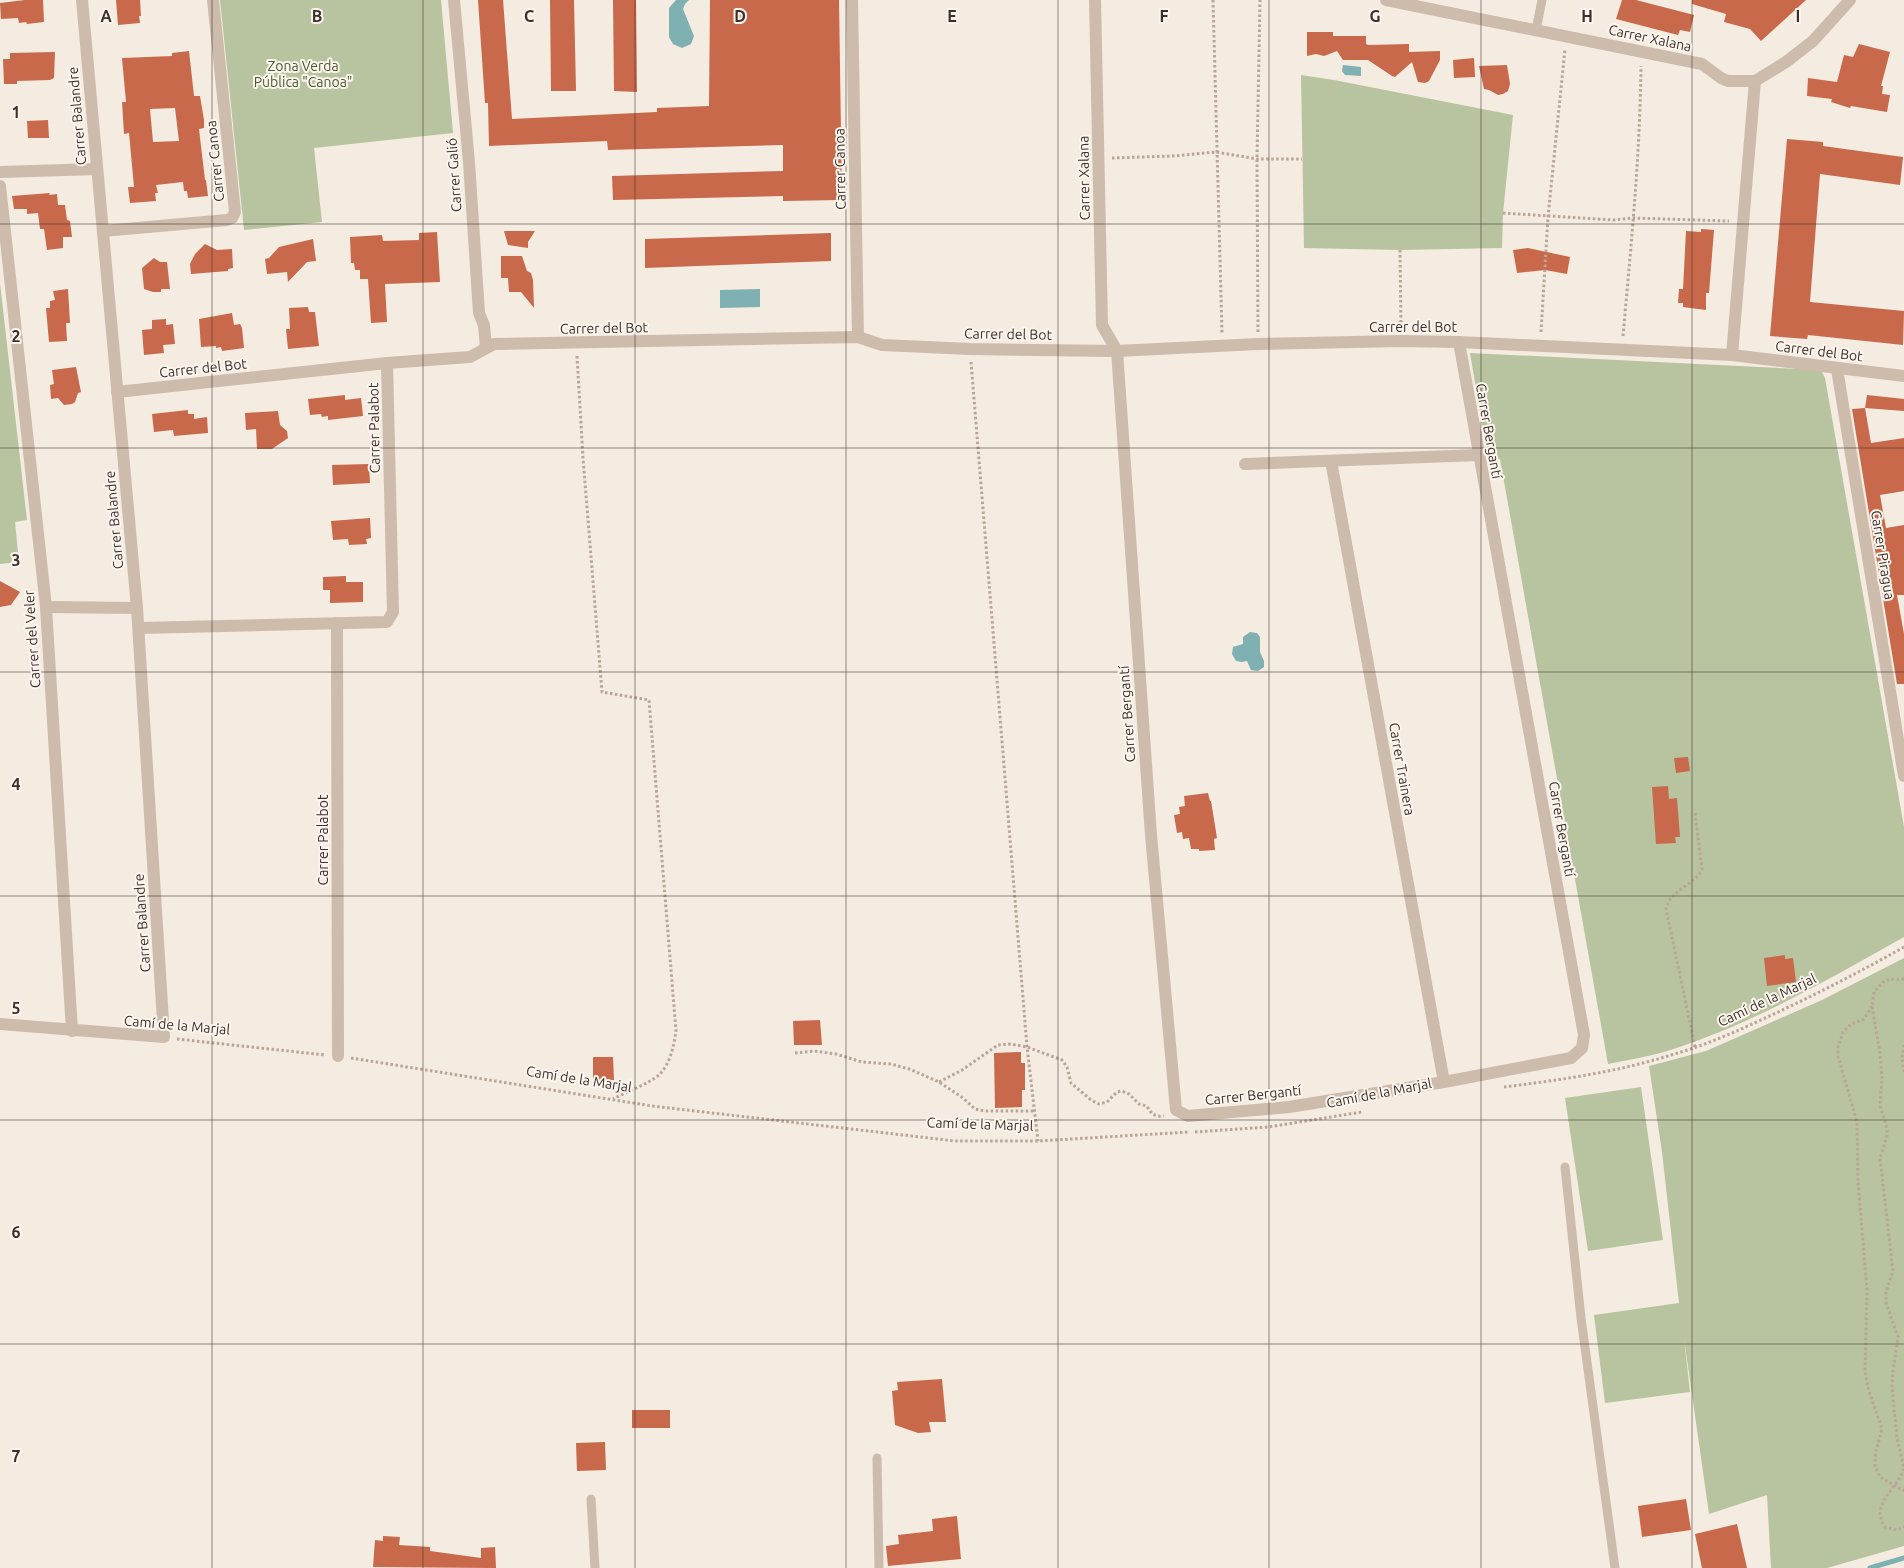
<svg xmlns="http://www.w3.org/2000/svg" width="1904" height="1568" font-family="Ubuntu,sans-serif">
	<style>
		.green { fill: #b8c4a0 }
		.water { fill: #7fb0b2 }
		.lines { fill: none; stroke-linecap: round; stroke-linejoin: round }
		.stream { stroke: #7fb0b2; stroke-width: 5 }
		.building { fill: #c8694b; fill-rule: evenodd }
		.path { stroke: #b9a596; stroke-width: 3; stroke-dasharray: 2.5 2.5; stroke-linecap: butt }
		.lane { stroke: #cdbbac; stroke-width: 9 }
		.street { stroke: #cdbbac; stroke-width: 12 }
		.grid { fill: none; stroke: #3b302b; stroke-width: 1; stroke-opacity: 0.55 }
		.labels { text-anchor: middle; stroke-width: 4; stroke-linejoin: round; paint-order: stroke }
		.street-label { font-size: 14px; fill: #3b302b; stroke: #fbf5ee }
		.park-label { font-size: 14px; fill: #4a5a2e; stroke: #fbf5ee }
		.grid-label { font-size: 16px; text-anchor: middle; font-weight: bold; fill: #3b302b; stroke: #fbf5ee; stroke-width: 4; stroke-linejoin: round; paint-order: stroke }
	</style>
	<rect width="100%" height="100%" fill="#f4ebe1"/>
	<g class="green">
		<path d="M 220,0 L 441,0 L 453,133 L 314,148 L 322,222 L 244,230 Z"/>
		<path d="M 1301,75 L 1334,80 L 1513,115 L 1503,213 L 1502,248 L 1400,250 L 1304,248 Z"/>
		<path d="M 0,283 L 27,520 L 15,522 L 19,562 L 0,564 Z"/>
		<path d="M 1470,353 L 1821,370 L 1825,378 L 1904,827 L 1904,937 C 1827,980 1749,1026 1664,1052 C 1646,1057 1626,1060 1608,1064 L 1500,459 L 1488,459 Z"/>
		<path d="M 1904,958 L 1904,1546 L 1827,1568 L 1771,1568 L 1767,1495 L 1709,1514 L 1684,1338 L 1690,1392 L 1605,1403 L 1594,1315 L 1679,1303 L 1662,1152 L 1649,1066 L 1706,1051 L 1822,1000 Z"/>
		<path d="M 1641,1087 L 1663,1240 L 1588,1251 L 1565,1098 Z"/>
	</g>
	<g class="water">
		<path d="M 676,0 L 689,0 L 685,4 L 683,9 L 694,36 L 691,44 L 682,48 L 673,44 L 669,37 L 669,8 Z"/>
		<path d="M 1343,65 L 1361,67 L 1361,76 L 1345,75 L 1342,71 Z"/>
		<path d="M 760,289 L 760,307 L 720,308 L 720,290 Z"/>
		<path d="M 1250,632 L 1257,633 L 1260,637 L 1260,652 L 1264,661 L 1264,667 L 1258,671 L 1251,670 L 1247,661 L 1242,662 L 1236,661 L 1232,654 L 1233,647 L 1243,644 L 1243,637 Z"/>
	</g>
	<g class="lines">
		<path class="stream" d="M 1870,1568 L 1904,1558"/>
	</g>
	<g class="building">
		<path d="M 25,0 L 43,0 L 44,22 L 27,24 L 26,22 L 19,23 L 18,18 L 1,19 L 0,3 Z"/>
		<path d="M 116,0 L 140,0 L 141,16 L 139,16 L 140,23 L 118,25 Z"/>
		<path d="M 478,0 L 503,0 L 512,119 L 657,112 L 657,108 L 709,106 L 710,0 L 839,0 L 842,200 L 783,201 L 783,196 L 613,200 L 612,176 L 783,171 L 783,145 L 608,150 L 607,141 L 489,146 L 488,103 L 485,103 Z"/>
		<path d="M 550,0 L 574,0 L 576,91 L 551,91 Z"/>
		<path d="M 613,0 L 636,0 L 637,92 L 614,91 Z"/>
		<path d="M 1622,0 L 1636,0 L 1694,15 L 1690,32 L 1680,30 L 1678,35 L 1616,19 Z"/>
		<path d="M 1692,0 L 1806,0 L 1761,41 L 1750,29 L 1724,22 L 1726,14 L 1692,4 Z"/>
		<path d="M 1307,32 L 1333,32 L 1333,36 L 1366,36 L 1366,44 L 1368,45 L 1409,44 L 1409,52 L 1440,51 L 1440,60 L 1429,81 L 1425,83 L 1418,82 L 1412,62 L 1395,77 L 1392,76 L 1368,60 L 1343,60 L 1337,51 L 1324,56 L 1316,54 L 1307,56 Z"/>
		<path d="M 1859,44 L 1890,52 L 1881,86 L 1883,86 L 1882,94 L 1890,95 L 1887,112 L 1851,106 L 1850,108 L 1831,102 L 1832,99 L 1807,96 L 1808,78 L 1837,82 L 1844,55 L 1853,57 Z"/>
		<path d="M 189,51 L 194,96 L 200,96 L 204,120 L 204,128 L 199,129 L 205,180 L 206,180 L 208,196 L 188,198 L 187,191 L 184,191 L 183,182 L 156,185 L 158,193 L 155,193 L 156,201 L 130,203 L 128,187 L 134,187 L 129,133 L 124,134 L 122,102 L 126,102 L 122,58 L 172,56 L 172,53 ZM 175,108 L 179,141 L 153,142 L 150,109 Z"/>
		<path d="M 55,52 L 54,78 L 50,80 L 17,81 L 17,84 L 4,84 L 3,59 L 10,59 L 10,53 Z"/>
		<path d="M 1474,58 L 1475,77 L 1454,78 L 1453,60 Z"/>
		<path d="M 1507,65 L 1510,84 L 1508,91 L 1503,94 L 1498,95 L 1489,90 L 1484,89 L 1479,66 Z"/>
		<path d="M 48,120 L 49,138 L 28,138 L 27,121 Z"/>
		<path d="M 1787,139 L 1823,142 L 1823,146 L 1903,157 L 1900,185 L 1820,174 L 1810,302 L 1904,311 L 1903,345 L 1808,335 L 1807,339 L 1770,336 Z"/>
		<path d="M 50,193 L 49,195 L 57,194 L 58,205 L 65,205 L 67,220 L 70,221 L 72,237 L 63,237 L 63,248 L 47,250 L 44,229 L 40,229 L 38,213 L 27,214 L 27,209 L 14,209 L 12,196 Z"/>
		<path d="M 1701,229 L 1714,230 L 1709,293 L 1706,293 L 1706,310 L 1683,307 L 1683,303 L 1678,303 L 1679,289 L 1683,289 L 1686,231 L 1701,232 Z"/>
		<path d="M 504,231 L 535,231 L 528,242 L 528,248 L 508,245 Z"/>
		<path d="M 437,232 L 440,282 L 385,284 L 387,322 L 371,323 L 368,279 L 360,279 L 360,270 L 355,270 L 354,263 L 351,263 L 350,237 L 382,235 L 383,241 L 419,240 L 419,233 Z"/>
		<path d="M 831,233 L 831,261 L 645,268 L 645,239 Z"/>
		<path d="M 313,239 L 316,261 L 307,262 L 288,282 L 287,272 L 267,274 L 265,259 L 269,258 L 279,247 Z"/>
		<path d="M 205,244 L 217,250 L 232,249 L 233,268 L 228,269 L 228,271 L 191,274 L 190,264 L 195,254 Z"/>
		<path d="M 1528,248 L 1570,257 L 1567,274 L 1545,270 L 1517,273 L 1513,250 Z"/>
		<path d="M 501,256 L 522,256 L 527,271 L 531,273 L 533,280 L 534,308 L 521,292 L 509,292 L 508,278 L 501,278 Z"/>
		<path d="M 154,258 L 160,262 L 167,262 L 170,289 L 161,289 L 161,292 L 153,292 L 144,289 L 142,268 Z"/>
		<path d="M 68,289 L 70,323 L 66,323 L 67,341 L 49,342 L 46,308 L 50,308 L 50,301 L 55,300 L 53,291 Z"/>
		<path d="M 308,307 L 309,312 L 315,312 L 319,346 L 288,349 L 286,329 L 290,329 L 289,308 Z"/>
		<path d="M 232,313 L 234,325 L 240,324 L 242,328 L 244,348 L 222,351 L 221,347 L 216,348 L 216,346 L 201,347 L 199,319 Z"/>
		<path d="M 166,319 L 166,325 L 173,324 L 175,344 L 163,345 L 164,353 L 144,355 L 142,330 L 152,329 L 152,320 Z"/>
		<path d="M 76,367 L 81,392 L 78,393 L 75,402 L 72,404 L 64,405 L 58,398 L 51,399 L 50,385 L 54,384 L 52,370 Z"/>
		<path d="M 345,395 L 345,400 L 361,398 L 363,416 L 328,420 L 328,416 L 322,417 L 321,414 L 310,415 L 308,399 Z"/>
		<path d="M 1867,395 L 1904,399 L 1904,411 L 1865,408 Z"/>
		<path d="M 1865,408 L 1871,443 L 1904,438 L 1904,491 L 1880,495 L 1886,528 L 1904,525 L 1904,595 L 1897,595 L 1904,634 L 1904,684 L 1897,684 L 1852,409 Z"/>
		<path d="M 188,410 L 188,414 L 194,414 L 194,419 L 207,417 L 208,433 L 174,436 L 173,430 L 154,432 L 152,414 Z"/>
		<path d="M 278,411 L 280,425 L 287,431 L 288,438 L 272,449 L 257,449 L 256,429 L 246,430 L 245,413 Z"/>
		<path d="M 369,464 L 370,483 L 333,485 L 332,465 Z"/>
		<path d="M 370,518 L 371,538 L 366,539 L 367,544 L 349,545 L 348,539 L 333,540 L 331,521 Z"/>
		<path d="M 346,576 L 346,582 L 363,582 L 363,602 L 330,603 L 330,590 L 323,590 L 323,577 Z"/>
		<path d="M 0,581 L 20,592 L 11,605 L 0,607 Z"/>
		<path d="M 1688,757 L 1690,771 L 1676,773 L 1674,758 Z"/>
		<path d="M 1668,786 L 1669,799 L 1677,798 L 1680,837 L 1675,837 L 1676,843 L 1656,844 L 1652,787 Z"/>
		<path d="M 1208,793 L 1210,801 L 1211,801 L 1217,838 L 1214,839 L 1215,850 L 1199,851 L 1199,849 L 1191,849 L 1189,838 L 1183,839 L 1182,832 L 1177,833 L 1174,815 L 1180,814 L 1179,807 L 1185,806 L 1184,796 Z"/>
		<path d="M 1785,955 L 1785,959 L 1793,958 L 1796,982 L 1767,986 L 1764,958 Z"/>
		<path d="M 820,1020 L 822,1045 L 794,1045 L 793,1021 Z"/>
		<path d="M 1021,1052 L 1021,1063 L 1025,1063 L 1025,1090 L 1022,1090 L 1022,1107 L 995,1108 L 994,1053 Z"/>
		<path d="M 593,1057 L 613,1057 L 614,1080 L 593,1080 Z"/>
		<path d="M 942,1379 L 946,1422 L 929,1422 L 931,1432 L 918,1433 L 895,1425 L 892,1391 L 898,1390 L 897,1382 Z"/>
		<rect x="632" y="1410" width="38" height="18"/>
		<path d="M 605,1442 L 606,1470 L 577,1471 L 576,1443 Z"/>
		<path d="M 1686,1499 L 1691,1530 L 1642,1537 L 1638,1506 Z"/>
		<path d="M 957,1516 L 961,1559 L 888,1566 L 886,1546 L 899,1544 L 898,1535 L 933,1531 L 932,1519 Z"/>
		<path d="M 1737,1524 L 1747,1568 L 1702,1568 L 1695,1534 Z"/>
		<path d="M 383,1536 L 400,1537 L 399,1545 L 430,1547 L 430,1551 L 481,1558 L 481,1548 L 495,1547 L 496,1568 L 373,1567 L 375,1540 L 383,1541 Z"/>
	</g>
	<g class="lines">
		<g class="path">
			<path d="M 1213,0 L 1222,333"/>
			<path d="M 1112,158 L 1173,156 L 1216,152 L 1257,159 L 1302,159"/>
			<path d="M 1503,213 L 1613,220 L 1633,218 L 1729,221"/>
			<path d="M 1400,250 L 1401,327"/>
			<path d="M 1258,332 L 1257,159 L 1260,0"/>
			<path d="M 1541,332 L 1548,217 L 1565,49"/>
			<path d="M 1623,336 C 1631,246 1640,156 1641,66"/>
			<path d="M 577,356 L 583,458 L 602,692 L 649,700 L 676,1031 C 674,1046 670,1064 659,1075 C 650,1083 624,1093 613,1099"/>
			<path d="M 971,362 L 1027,1047 L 1038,1141"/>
			<path d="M 1904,979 L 1887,980 L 1883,982 L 1874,992 L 1872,1006 L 1880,1053 L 1882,1077 L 1880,1105 L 1887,1129 L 1887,1136 L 1880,1158 L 1893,1271 L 1886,1292 L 1886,1303 L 1898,1337 L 1893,1370 L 1892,1388 L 1897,1438 L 1904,1468 C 1898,1489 1869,1504 1885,1527 L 1897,1530 L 1904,1527"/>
			<path d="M 1872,1006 L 1864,1019 L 1851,1024 L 1843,1032 L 1838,1047 L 1838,1056 L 1857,1122 L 1858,1182 L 1867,1290 L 1865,1371 L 1868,1388 L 1882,1429 L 1876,1451 L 1875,1466 L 1880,1477 L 1904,1491"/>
			<path d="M 177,1039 L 325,1055"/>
			<path d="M 1904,1045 L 1902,1058 L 1904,1072"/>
			<path d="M 1695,1047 L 1666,909 C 1670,890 1693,886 1702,870 L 1695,812"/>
			<path d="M 795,1053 L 814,1051 L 836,1054 L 862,1062 L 891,1064 L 909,1069 L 939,1082 L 963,1098 L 975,1109 L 984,1111 L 1034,1111"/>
			<path d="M 351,1058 L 652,1106 L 955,1141 L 1038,1141 L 1189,1132"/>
			<path d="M 939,1082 L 962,1070 L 998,1045 L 1011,1044 L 1027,1047 L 1062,1060 L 1067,1067 L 1071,1083 L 1091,1100 L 1099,1104 L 1107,1102 L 1117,1092 L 1122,1091 L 1129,1094 L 1139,1104 L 1147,1106 C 1151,1114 1155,1117 1164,1116"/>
			<path d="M 1504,1087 C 1560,1080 1617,1072 1671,1055 C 1703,1046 1733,1033 1763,1019 C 1811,997 1858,973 1904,947"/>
			<path d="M 1195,1132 L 1268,1127 L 1362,1112"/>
		</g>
		<g class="lane">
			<path d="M 1536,30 L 1542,0"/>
			<path d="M 1565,1167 L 1581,1318 L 1615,1568"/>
			<path d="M 877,1458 L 879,1568"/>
			<path d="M 591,1499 L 595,1568"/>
		</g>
		<g class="street">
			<path d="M 454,0 L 469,162 L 479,313 L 484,325 L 486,348"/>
			<path d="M 852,0 L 858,337"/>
			<path d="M 1095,0 L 1102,325 L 1117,351 L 1151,835 L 1176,1110 L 1188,1116 L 1289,1107 L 1444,1082 L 1571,1058 L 1582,1048 L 1584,1035 L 1459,342"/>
			<path d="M 1386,0 L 1702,64 L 1721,78 L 1728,81 L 1755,81 L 1786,62 L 1813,41 L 1850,0"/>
			<path d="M 0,172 L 97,169"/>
			<path d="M 0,186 L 46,607 L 72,1031"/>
			<path d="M 103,231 L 227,220 L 232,218 L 235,212 L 213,0"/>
			<path d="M 1732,355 L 1755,81"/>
			<path d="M 1837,369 L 1904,776"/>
			<path d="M 117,392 L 387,363 L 470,357 L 494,344 L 858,337 L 882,345 L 970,349 L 1117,351 L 1258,344 L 1401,341 L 1459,342 L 1732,355 L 1904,376"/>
			<path d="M 1331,461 L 1444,1082"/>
			<path d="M 1245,464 L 1478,455"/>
			<path d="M 46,607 L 137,608"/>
			<path d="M 337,623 L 338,1056"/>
			<path d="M 139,628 L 387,622 L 393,612 L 387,363"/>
			<path d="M 0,1024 L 164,1037 L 137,608 L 82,0"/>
		</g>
	</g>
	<path class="grid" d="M 212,0 L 212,1568M 423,0 L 423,1568M 635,0 L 635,1568M 846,0 L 846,1568M 1058,0 L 1058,1568M 1269,0 L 1269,1568M 1481,0 L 1481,1568M 1692,0 L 1692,1568M 0,224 L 1904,224M 0,448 L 1904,448M 0,672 L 1904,672M 0,896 L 1904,896M 0,1120 L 1904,1120M 0,1344 L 1904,1344"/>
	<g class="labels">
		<g class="street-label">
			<text transform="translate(1650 38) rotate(12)" y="5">Carrer Xalana</text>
			<text transform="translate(77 116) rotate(-95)" y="5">Carrer Balandre</text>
			<text transform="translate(215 161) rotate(-96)" y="5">Carrer Canoa</text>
			<text transform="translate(840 169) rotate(-91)" y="5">Carrer Canoa</text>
			<text transform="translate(454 175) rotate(-94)" y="5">Carrer Galió</text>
			<text transform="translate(1084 178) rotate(-91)" y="5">Carrer Xalana</text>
			<text x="1413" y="332">Carrer del Bot</text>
			<text transform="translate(604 328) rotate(-1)" y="5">Carrer del Bot</text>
			<text transform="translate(1008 334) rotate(1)" y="5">Carrer del Bot</text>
			<text transform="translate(1819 351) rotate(7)" y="5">Carrer del Bot</text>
			<text transform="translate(203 368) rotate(-6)" y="5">Carrer del Bot</text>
			<text transform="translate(374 428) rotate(-91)" y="5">Carrer Palabot</text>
			<text transform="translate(1489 431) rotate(80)" y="5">Carrer Bergantí</text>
			<text transform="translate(114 520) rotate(-95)" y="5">Carrer Balandre</text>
			<text transform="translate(1883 555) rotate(81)" y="5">Carrer Piragua</text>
			<text transform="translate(32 639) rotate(-94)" y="5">Carrer del Veler</text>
			<text transform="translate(1127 714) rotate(-94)" y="5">Carrer Bergantí</text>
			<text transform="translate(1402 769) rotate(80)" y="5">Carrer Trainera</text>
			<text transform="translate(1562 829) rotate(80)" y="5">Carrer Bergantí</text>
			<text transform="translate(323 840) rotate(-90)" y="5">Carrer Palabot</text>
			<text transform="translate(142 923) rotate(-94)" y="5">Carrer Balandre</text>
			<text transform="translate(1767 1000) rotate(-25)" y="5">Camí de la Marjal</text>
			<text transform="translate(177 1025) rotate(5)" y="5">Camí de la Marjal</text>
			<text transform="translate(579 1079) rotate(9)" y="5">Camí de la Marjal</text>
			<text transform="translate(1379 1093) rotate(-11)" y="5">Camí de la Marjal</text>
			<text transform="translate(1253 1095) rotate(-6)" y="5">Carrer Bergantí</text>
			<text transform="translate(980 1124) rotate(2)" y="5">Camí de la Marjal</text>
		</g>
		<g class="park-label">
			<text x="303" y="71">Zona Verda<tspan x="303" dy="16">Pública "Canoa"</tspan></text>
		</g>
	</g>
	<g class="grid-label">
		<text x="106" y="22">A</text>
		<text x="317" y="22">B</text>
		<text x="529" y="22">C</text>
		<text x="740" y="22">D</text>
		<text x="952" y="22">E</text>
		<text x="1164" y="22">F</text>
		<text x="1375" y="22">G</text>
		<text x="1587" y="22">H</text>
		<text x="1798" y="22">I</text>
		<text x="16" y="118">1</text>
		<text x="16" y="342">2</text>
		<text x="16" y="566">3</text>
		<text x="16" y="790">4</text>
		<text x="16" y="1014">5</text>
		<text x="16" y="1238">6</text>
		<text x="16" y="1462">7</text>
	</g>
</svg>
